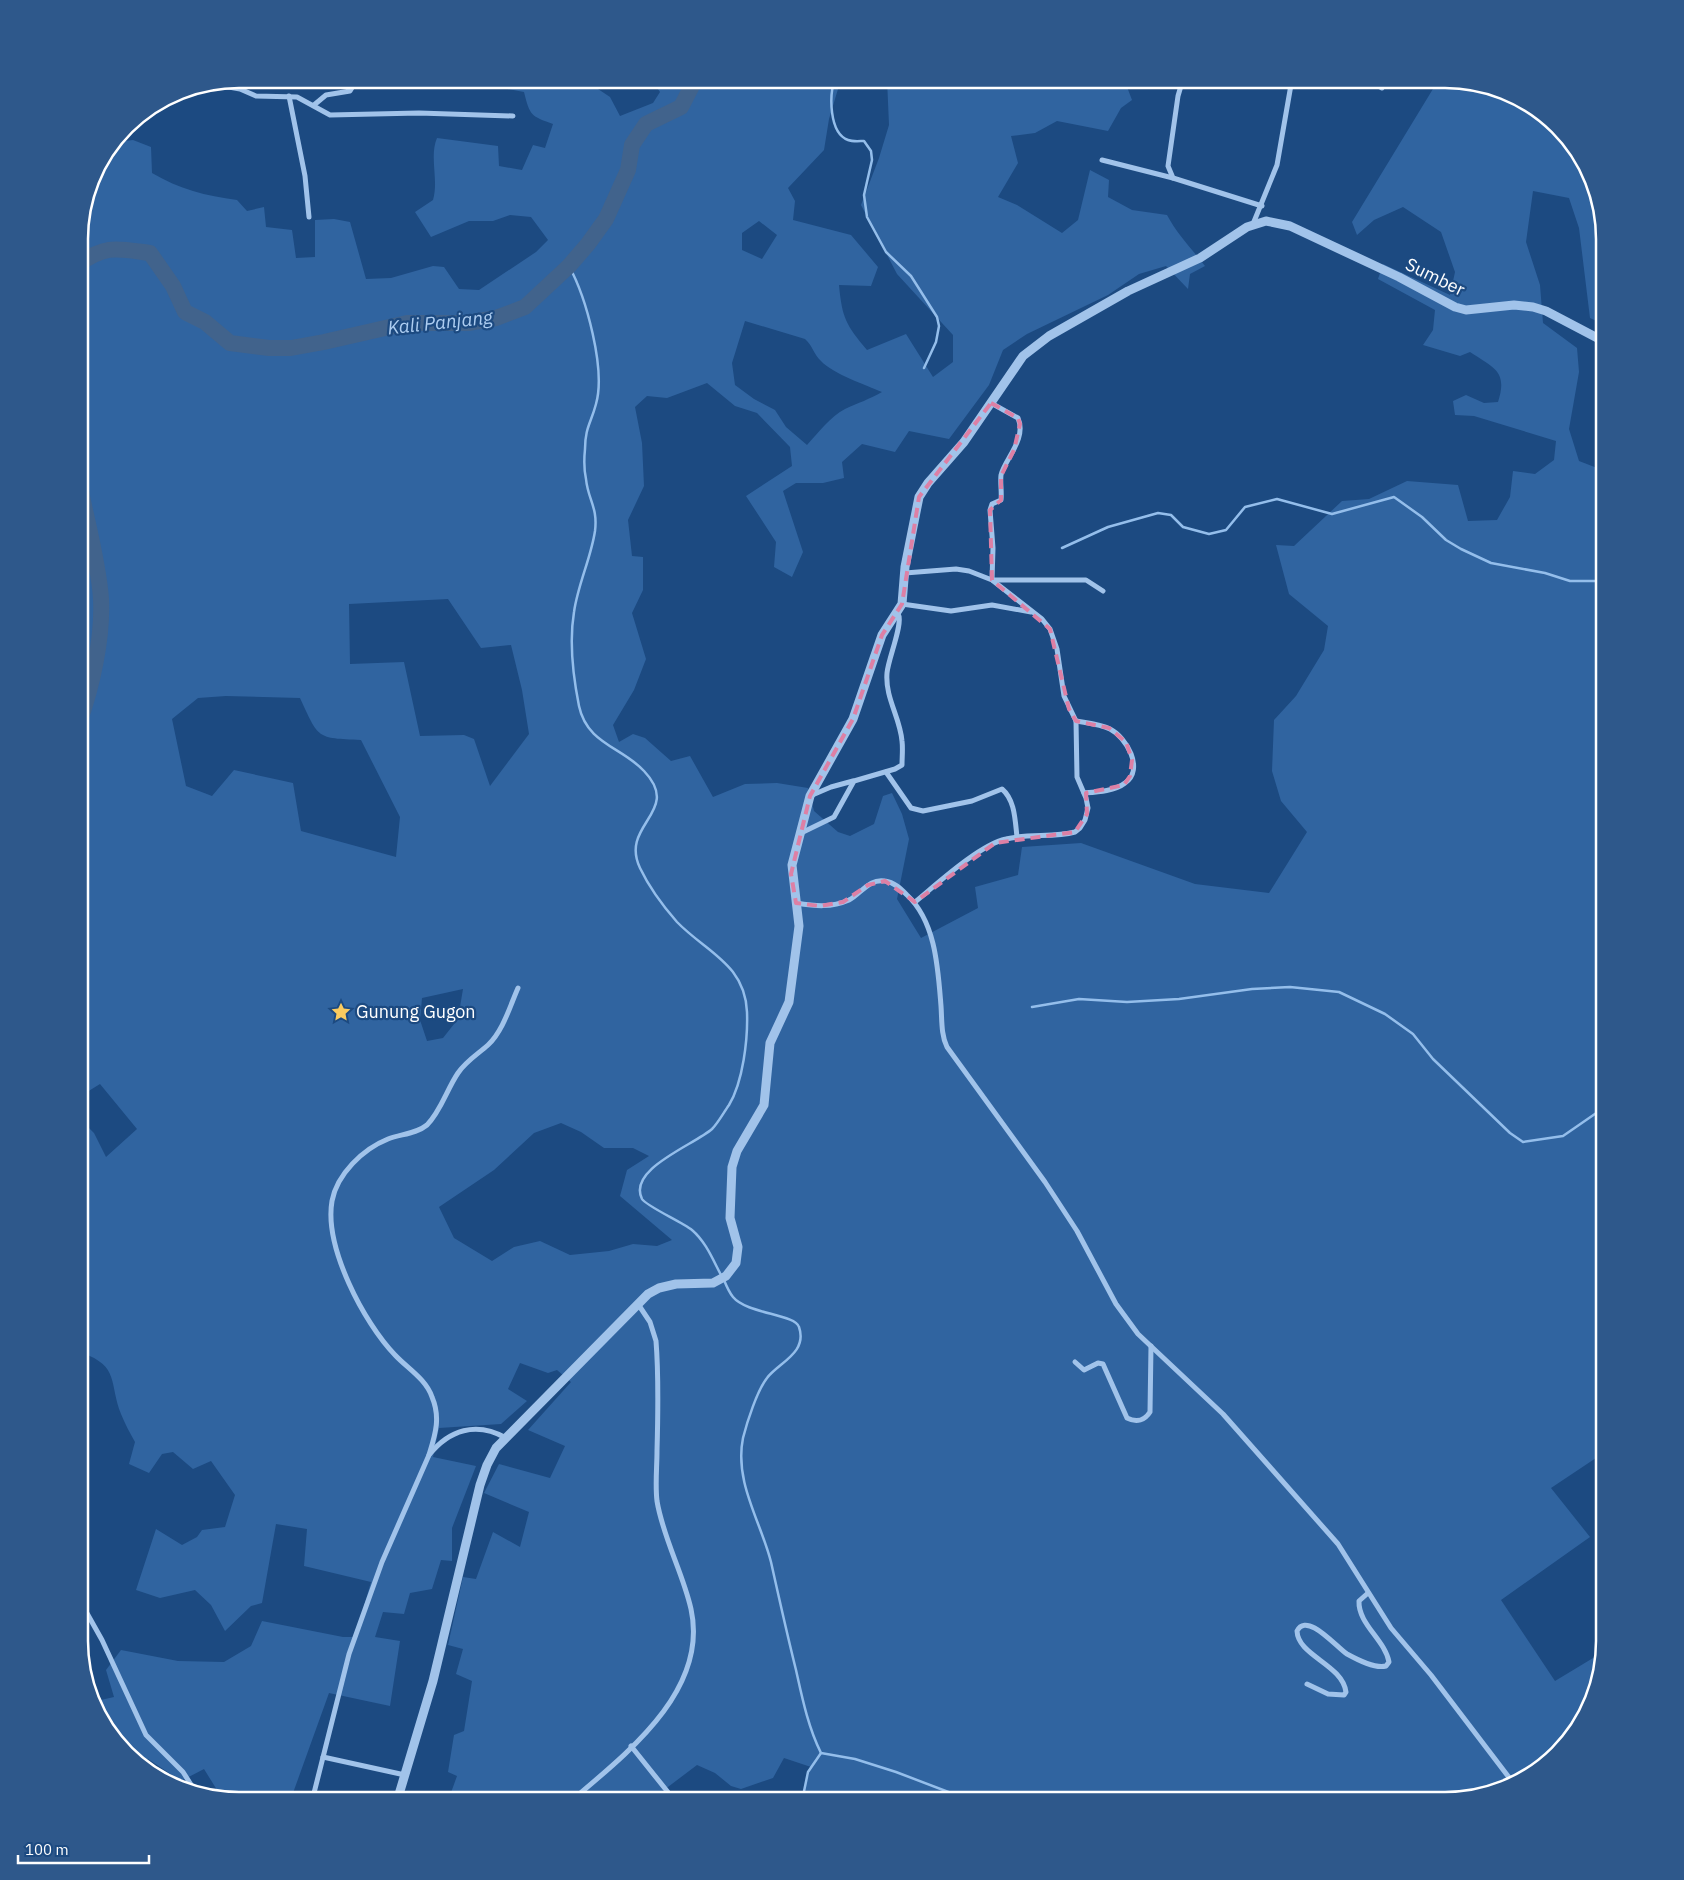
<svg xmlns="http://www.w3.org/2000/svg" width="1684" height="1880" font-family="'IBM Plex Sans',sans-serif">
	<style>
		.green { fill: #3064a0; fill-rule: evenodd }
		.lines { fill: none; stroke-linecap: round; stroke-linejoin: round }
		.stream { stroke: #94beeb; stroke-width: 2.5 }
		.river { stroke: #41638c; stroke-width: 16 }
		.minor { stroke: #a1c3ea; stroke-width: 5 }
		.tertiary { stroke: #a1c3ea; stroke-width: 9 }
		.marked { fill: none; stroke: #dd80a5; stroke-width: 4; stroke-dasharray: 10 6; stroke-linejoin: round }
		.labels { text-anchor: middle; stroke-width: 4.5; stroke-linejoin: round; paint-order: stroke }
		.street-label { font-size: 18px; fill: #fff; stroke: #1c4a81 }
		.poi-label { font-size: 18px; fill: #fff; stroke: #1c4a81; text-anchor: start }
		.water-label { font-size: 19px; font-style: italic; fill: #adcdf1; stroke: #1c4a81 }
		.rim { fill: none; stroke: #fff; stroke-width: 2.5 }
	</style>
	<rect width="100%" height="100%" fill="#1c4a81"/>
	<path class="green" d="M 477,79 L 583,79 L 610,97 L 620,116 L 653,103 L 660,92 L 651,79 L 841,79 L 829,119 L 824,150 L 788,188 L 795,201 L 793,220 L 851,235 L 878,267 L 871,286 L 839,285 C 842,318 846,325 867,350 L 906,334 L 933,377 L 953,362 L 953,335 L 897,274 L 861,205 L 879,158 L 889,125 L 887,79 L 1124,79 L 1132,100 L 1121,108 L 1108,131 L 1057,121 L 1035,133 L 1011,136 L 1018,163 L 998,197 L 1017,205 L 1062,233 L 1078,220 L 1090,170 L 1109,180 L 1108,197 L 1132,210 L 1167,215 C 1177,234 1192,249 1205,266 L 1190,274 L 1188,289 L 1166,266 L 1139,274 L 1108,295 L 1027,334 L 1003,350 L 989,385 L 949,439 L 909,431 L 895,452 L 862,444 L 842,462 L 844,478 L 823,483 L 796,483 L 783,491 L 803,552 L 792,577 L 774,567 L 776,542 L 746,496 L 792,466 L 790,447 L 757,413 L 735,406 L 707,383 L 667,398 L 647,396 L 635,407 L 642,443 L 644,486 L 628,520 L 632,556 L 643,557 L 643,590 L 632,613 L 646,659 L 634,690 L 613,725 L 619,742 L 633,734 L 645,738 L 671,761 L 690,756 L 713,797 L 745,784 L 777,783 L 808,788 L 814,811 L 838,832 L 850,836 L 874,824 L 883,796 L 892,793 L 902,814 L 909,839 L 897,899 L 921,938 L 978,908 L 975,887 L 1018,875 L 1022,847 L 1081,843 L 1195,884 L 1269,893 L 1307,832 L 1281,801 L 1272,771 L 1274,720 L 1296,696 L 1324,650 L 1328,626 L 1289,594 L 1276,545 L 1294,546 L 1342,501 L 1369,499 L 1407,481 L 1458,485 L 1468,521 L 1497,520 L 1510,497 L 1513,471 L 1535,474 L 1554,460 L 1556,441 L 1474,416 L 1455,415 L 1453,401 L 1466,395 L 1484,403 L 1498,402 C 1508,371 1494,368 1470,352 L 1460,356 L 1423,345 L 1433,330 L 1435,310 L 1378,279 L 1383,264 L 1450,295 L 1455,272 L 1441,232 L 1403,207 L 1374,220 L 1357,235 L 1352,222 L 1439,79 L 1456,79 L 1516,95 L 1572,141 L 1597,187 L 1605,238 L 1605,325 L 1590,318 L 1579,228 L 1569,198 L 1533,191 L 1526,242 L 1540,285 L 1543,323 L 1577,348 L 1579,372 L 1569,429 L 1579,461 L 1605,471 L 1605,1457 L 1602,1454 L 1551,1488 L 1590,1537 L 1501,1600 L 1555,1681 L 1603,1652 L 1589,1712 L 1543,1768 L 1497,1793 L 1446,1801 L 799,1801 L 802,1797 L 811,1767 L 784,1758 L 773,1778 L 741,1789 L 731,1786 L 715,1773 L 697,1765 L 660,1793 L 644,1801 L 448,1801 L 457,1776 L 448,1772 L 454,1735 L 464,1731 L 472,1681 L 456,1674 L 463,1649 L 448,1645 L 463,1577 L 476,1579 L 493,1532 L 520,1547 L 529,1512 L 484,1493 L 499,1464 L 550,1478 L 565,1446 L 528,1430 L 571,1382 L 557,1370 L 548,1373 L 520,1363 L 508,1389 L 527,1401 L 501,1424 L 439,1428 L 433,1457 L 476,1466 L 452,1528 L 452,1561 L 441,1560 L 432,1589 L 410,1593 L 404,1614 L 383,1612 L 375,1637 L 400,1641 L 390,1706 L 329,1693 L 293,1793 L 273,1793 L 256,1801 L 238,1801 L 222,1798 L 204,1769 L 181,1781 L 148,1759 L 139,1761 L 112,1739 L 92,1702 L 114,1697 L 106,1670 L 121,1650 L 178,1661 L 224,1662 L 251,1646 L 262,1621 L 343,1637 L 355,1637 L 371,1582 L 304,1566 L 307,1529 L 276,1524 L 262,1603 L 251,1606 L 225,1631 L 211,1605 L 195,1590 L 160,1598 L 136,1590 L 156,1529 L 182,1545 L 197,1537 L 202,1530 L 225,1527 L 235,1495 L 211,1461 L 193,1469 L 173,1452 L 162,1454 L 149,1473 L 129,1464 L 135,1442 C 130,1433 125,1424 121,1414 C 109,1384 120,1366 82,1353 L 79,1356 L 79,1118 L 94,1133 L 106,1157 L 137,1129 L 100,1084 L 79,1097 L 79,228 L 92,179 L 97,180 L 112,159 L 117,142 L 133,140 L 151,147 L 152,173 C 179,189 206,196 237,200 L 247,211 L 264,207 L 266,227 L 292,230 L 296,258 L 315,257 L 315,220 L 334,219 L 350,222 L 366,279 L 391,278 L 433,266 L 444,267 L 459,289 L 479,290 L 536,252 L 548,240 L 531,217 L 510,215 L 493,221 L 469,221 L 431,237 L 415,212 L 433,200 C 439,180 429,157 437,138 L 498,146 L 499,166 L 522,170 L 533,145 L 545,148 L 553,124 C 531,116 530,116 524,92 L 492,86 ZM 759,221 L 777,235 L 762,259 L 742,250 L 742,233 ZM 745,321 L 805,339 C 813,346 814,355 821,361 C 833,374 866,385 882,392 C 870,399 858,403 845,409 C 830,417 818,433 807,445 L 786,427 L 775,410 L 754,399 L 735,385 L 732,363 ZM 448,599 L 481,648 L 511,645 L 522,690 L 529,734 L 490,786 L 474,739 L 464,735 L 420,736 L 404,662 L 350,664 L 349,604 ZM 226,696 L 300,698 C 319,739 316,738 361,740 L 400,817 L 396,857 L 301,831 L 293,783 L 234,770 L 212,796 L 186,786 L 172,719 L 198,698 ZM 463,989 L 458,1019 L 443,1038 L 427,1041 L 420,1020 L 422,998 ZM 561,1123 L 581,1132 L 604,1148 L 633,1148 L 649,1156 L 627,1170 L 620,1196 L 672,1240 L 657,1246 L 633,1244 L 609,1251 L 570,1255 L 540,1241 L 514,1247 L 492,1261 L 454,1238 L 439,1207 L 494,1170 L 534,1133 Z"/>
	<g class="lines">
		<g class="stream">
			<path d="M 835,79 C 829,95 829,133 848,140 C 853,142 860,141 864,141 L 871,151 L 872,160 L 864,195 L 867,217 L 886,252 L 911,276 L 937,317 L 939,326 L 936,342 L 924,368"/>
			<path d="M 569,266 C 586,297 606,369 596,404 C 591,423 585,428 585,449 C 584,459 584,470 586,479 C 588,500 598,507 595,531 C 591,558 578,584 574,612 C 569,642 573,676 579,706 C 587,744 622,747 644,771 C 683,812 619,824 640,868 C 649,887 663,906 677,922 C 706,952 745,964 747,1012 C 748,1039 743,1082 729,1105 C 724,1112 718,1123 712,1129 C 694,1145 627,1169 642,1199 C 646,1206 682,1222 692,1230 C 706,1242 713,1260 721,1275"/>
			<path d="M 1062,548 L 1108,527 L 1158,513 L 1171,515 L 1183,527 L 1209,534 L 1226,530 L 1245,507 L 1277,499 L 1332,514 L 1394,497 L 1422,517 L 1446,540 L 1461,549 L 1491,563 L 1545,573 L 1570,581 L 1605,581"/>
			<path d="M 1032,1007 L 1079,999 L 1127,1002 L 1179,999 L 1252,989 L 1290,987 L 1339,992 L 1385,1014 L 1413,1034 L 1433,1059 L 1510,1133 L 1523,1142 L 1563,1136 L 1605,1107"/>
			<path d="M 724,1280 C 726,1285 729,1292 733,1297 C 747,1314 795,1314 799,1327 C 808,1353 778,1363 767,1378 C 757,1391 747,1422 743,1438 C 734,1482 761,1522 771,1562 C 779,1598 787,1634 796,1670 C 802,1697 808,1727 821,1753 L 855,1759 L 896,1772 L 972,1801"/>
			<path d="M 802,1801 L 808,1772 L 821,1753"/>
		</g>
		<g class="river">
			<path d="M 79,264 C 107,244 118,249 150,253 L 173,286 L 185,312 L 205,322 L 230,343 L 269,348 L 291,348 L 324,342 L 407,323 L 468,323 L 496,318 L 525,307 L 569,266 L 588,244 L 606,219 L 628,170 L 632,145 L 646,124 L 681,107 L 694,82 L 698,79"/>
			<path d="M 79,723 C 92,687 103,638 101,599 C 99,564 86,518 79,482"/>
		</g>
		<g class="minor">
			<path d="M 1183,79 L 1178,96 L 1168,166 L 1173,178 L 1262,206"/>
			<path d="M 1366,79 L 1382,88"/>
			<path d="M 212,84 L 240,89 L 256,96 L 297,97 L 330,115 L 419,113 L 513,116"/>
			<path d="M 289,96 L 305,176 L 309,217"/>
			<path d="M 314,105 L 326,95 L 350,91 L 353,86 L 351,79"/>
			<path d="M 112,146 L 116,145 L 119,136"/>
			<path d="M 1102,160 L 1173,178"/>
			<path d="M 1253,224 L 1277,165 L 1292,79"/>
			<path d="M 991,403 L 1018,418 C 1027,439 1005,459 1001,475 C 1000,483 1002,492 1001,500 L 992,504 L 990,510 L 993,548 L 992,580 L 1086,580 L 1103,591"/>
			<path d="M 905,573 L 956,569 L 969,571 L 992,580 L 1042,619 L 1050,629 L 1057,649 L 1064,696 L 1076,721 L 1077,777 L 1086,798 L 1088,808 L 1085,820 L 1080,828 L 1075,832 C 1053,838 1029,833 1006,839 C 979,845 937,884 915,902"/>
			<path d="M 902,604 L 951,611 L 992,605 L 1031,612"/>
			<path d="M 1076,721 C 1087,723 1100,724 1110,729 C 1126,737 1145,769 1125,783 C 1115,791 1097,792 1084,793"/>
			<path d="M 886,772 L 911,808 L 923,811 L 972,801 L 1002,789 C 1015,800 1015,820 1017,837"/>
			<path d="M 810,796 L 831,787 L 853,781"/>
			<path d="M 799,834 L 834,817 L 854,781 L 895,769 L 902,765 C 902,757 903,749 902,741 C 900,717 885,698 887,673 C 888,659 904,622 898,614"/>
			<path d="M 796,903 C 815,906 831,908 849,900 C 861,894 869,878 885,881 C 894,882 901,889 907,895 C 936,922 938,969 941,1006 C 942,1020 941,1035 947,1047 L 1045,1182 L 1077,1231 L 1116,1304 L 1138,1334 L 1223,1414 L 1338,1544 L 1391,1628 L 1431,1675 L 1514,1784"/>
			<path d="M 1075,1362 L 1084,1370 L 1098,1363 L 1103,1364 L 1127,1418 C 1137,1423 1145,1420 1150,1412 L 1151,1346"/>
			<path d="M 429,1455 C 435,1435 441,1418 432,1397 C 426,1379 407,1368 395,1355 C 364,1323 324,1247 332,1201 C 337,1174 363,1149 388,1139 C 401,1134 416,1134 427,1125 C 441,1111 447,1089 458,1073 C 466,1061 478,1054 488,1045 C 503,1031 510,1006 518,988"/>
			<path d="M 79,1599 L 102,1640 L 146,1735 L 183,1772 L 195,1791"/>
			<path d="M 1307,1684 L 1328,1694 L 1344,1695 L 1346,1692 C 1342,1664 1298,1656 1297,1631 C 1307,1611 1337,1648 1347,1654 C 1358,1660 1375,1669 1386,1666 L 1389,1662 C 1385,1640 1358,1624 1359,1601 L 1368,1593"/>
			<path d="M 631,1746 L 675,1801"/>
			<path d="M 323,1757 L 405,1775"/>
			<path d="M 312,1801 L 349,1654 L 382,1562 L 429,1455 C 449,1430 476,1421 506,1438"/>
			<path d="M 571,1801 C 626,1754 709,1691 691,1609 C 683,1573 663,1538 657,1501 C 655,1485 657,1467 657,1451 C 658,1415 659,1378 656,1341 L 650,1322 L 638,1304"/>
		</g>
		<path class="tertiary" d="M 397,1801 L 433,1681 L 480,1485 L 487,1465 L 496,1448 L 648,1294 L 659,1288 L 676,1284 L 713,1283 L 726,1276 L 736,1263 L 738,1247 L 730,1218 L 732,1167 L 737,1151 L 764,1105 L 770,1043 L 789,1002 L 799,926 L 792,865 L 810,796 L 853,719 L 882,635 L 902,604 L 905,567 L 919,497 L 928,483 L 964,442 L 1023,356 L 1049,336 L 1128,291 L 1200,258 L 1247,227 L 1266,221 L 1290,226 L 1399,277 L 1455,307 L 1466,310 L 1514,305 L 1533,307 L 1546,311 L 1605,342"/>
	</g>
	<path class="marked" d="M 991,403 L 1018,418 L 1020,424 L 1014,450 L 1001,476 L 1001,500 L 990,510 L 992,580 L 1050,629 L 1069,709 L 1076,721 L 1109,728 L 1126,742 L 1132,760 L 1130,776 L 1124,785 L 1086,793 L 1087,814 L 1075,832 L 995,843 L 915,902 L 885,881 L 868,885 L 843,902 L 820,906 L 796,903 L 791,874 L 810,796 L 853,719 L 882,635 L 902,604 L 919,497 Z"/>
	<defs>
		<symbol id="sight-bare" viewBox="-9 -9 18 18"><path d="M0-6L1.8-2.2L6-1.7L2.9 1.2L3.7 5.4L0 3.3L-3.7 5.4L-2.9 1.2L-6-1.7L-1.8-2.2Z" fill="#facb5f" stroke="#1c4a81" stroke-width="2.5" paint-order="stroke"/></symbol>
	</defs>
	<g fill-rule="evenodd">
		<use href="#sight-bare" x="327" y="998" width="28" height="28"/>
	</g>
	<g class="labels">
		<g class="street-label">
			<text transform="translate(1435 277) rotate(26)" y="6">Sumber</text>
		</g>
		<g class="poi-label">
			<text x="356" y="1018">Gunung Gugon</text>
		</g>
		<g class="water-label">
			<text transform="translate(440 322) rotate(-6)" y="7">Kali Panjang</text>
		</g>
	</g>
	<path d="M0 0H1684V1880H0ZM239 88H1445A151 151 0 0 1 1596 239V1641A151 151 0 0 1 1445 1792H239A151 151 0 0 1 88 1641V239A151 151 0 0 1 239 88Z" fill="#2e588b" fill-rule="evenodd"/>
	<path class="rim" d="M239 88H1445A151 151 0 0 1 1596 239V1641A151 151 0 0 1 1445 1792H239A151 151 0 0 1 88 1641V239A151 151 0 0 1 239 88Z"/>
	<path d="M18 1855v8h131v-8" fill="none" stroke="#ffffff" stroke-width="2.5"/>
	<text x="25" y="1855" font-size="15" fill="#ffffff" stroke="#1c4a81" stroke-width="4" paint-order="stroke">100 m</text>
</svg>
